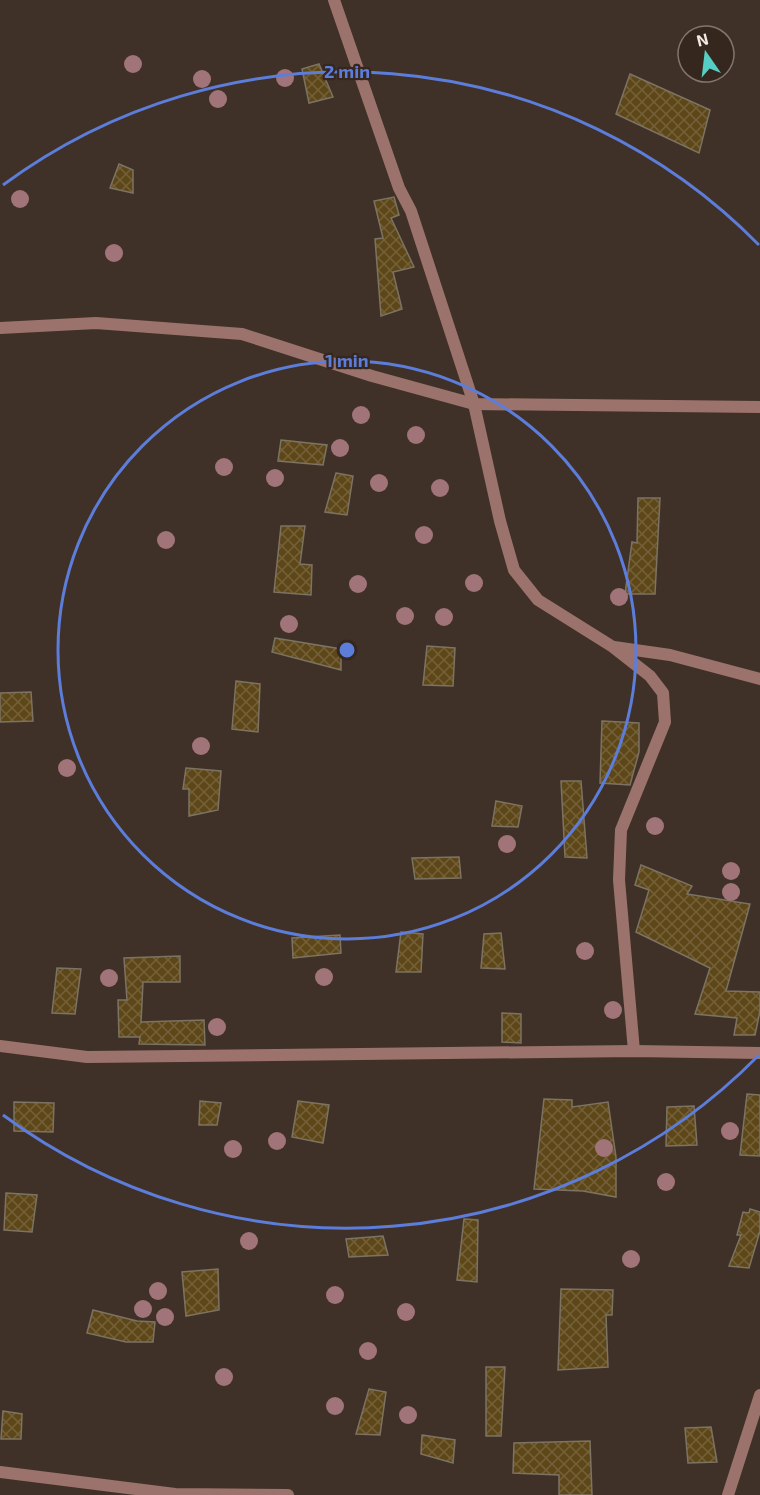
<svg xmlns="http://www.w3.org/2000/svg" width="760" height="1495" font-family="'Exo 2',sans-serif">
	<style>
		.building { fill: url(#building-cross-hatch); stroke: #7c7363; stroke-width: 1.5 }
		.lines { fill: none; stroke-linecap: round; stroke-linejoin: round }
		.street { stroke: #9c736c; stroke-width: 12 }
		.tree { fill: #a17479 }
		.ring { fill: none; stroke: #5d7ddb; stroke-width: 3 }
		.centre { fill: #5d7ddb; stroke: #35271e; stroke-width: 3 }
		.ring-label { font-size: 18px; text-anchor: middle; font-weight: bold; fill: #5d7ddb; stroke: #35271e; stroke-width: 4.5; stroke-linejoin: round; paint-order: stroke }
	</style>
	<defs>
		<pattern id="building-cross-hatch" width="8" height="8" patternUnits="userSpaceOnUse" patternTransform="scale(1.5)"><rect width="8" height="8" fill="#5d4617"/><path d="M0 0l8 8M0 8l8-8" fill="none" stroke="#756139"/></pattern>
	</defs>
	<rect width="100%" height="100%" fill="#3f3127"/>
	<g class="building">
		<path d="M 319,64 L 333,97 L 309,103 L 302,69 Z"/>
		<path d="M 630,74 L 710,110 L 699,153 L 616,114 Z"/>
		<path d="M 119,164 L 133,170 L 133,193 L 110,188 Z"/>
		<path d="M 394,197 L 399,215 L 391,218 L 414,267 L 393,272 L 402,309 L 381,316 L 375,239 L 383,238 L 374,201 Z"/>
		<path d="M 281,440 L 327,445 L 323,465 L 278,461 Z"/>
		<path d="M 336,473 L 353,476 L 347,515 L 325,512 Z"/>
		<path d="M 638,498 L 660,498 L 655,594 L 625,594 L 632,542 L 637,543 Z"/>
		<path d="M 281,526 L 305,526 L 300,564 L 312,565 L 311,595 L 274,592 Z"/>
		<path d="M 275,638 L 341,649 L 341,670 L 272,652 Z"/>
		<path d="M 427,646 L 455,648 L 453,686 L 423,685 Z"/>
		<path d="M 236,681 L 260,684 L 258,732 L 232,729 Z"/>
		<path d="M 31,692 L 33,721 L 0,722 L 0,693 Z"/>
		<path d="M 602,721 L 639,723 L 639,752 L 630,785 L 600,783 Z"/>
		<path d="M 186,768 L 221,771 L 218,810 L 189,816 L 189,789 L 183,789 Z"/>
		<path d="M 561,781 L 581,781 L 587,858 L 565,857 Z"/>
		<path d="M 496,801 L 522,806 L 518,827 L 492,826 Z"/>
		<path d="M 459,857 L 461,878 L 415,879 L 412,858 Z"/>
		<path d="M 641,865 L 692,886 L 687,894 L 750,904 L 726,991 L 760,992 L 760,1011 L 755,1035 L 734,1035 L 737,1018 L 695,1014 L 710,968 L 636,932 L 649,890 L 635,885 Z"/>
		<path d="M 401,932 L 423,934 L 421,972 L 396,972 Z"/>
		<path d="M 501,933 L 505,969 L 481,968 L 484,934 Z"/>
		<path d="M 340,935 L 341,953 L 293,958 L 292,938 Z"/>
		<path d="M 180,956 L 180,982 L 143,982 L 141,1022 L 204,1020 L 205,1045 L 139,1044 L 140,1037 L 119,1037 L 118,1000 L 127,1000 L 124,958 Z"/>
		<path d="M 57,968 L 81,969 L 75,1014 L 52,1013 Z"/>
		<path d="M 502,1013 L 521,1014 L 521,1043 L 502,1042 Z"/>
		<path d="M 747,1094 L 760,1095 L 760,1156 L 740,1155 Z"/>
		<path d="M 544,1099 L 572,1100 L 572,1107 L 608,1102 L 616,1157 L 616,1197 L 583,1191 L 534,1189 Z"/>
		<path d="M 200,1101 L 221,1103 L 217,1125 L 199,1125 Z"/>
		<path d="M 298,1101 L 329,1105 L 323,1143 L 292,1137 Z"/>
		<path d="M 14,1102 L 54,1103 L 53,1132 L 14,1131 Z"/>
		<path d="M 694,1106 L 697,1145 L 666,1146 L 667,1107 Z"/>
		<path d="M 6,1193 L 37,1195 L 32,1232 L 4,1230 Z"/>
		<path d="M 750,1209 L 760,1212 L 760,1231 L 749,1268 L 729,1266 L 741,1235 L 737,1235 L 743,1212 L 749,1213 Z"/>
		<path d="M 464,1219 L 478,1220 L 477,1282 L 457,1280 Z"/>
		<path d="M 383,1236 L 388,1255 L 349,1257 L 346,1239 Z"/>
		<path d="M 218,1269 L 219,1310 L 186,1316 L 182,1272 Z"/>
		<path d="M 561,1289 L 613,1290 L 612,1315 L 606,1315 L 608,1367 L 558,1370 Z"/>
		<path d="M 93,1310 L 137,1321 L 155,1322 L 153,1342 L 126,1342 L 87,1333 Z"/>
		<path d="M 486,1367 L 505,1367 L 501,1436 L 486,1436 Z"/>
		<path d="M 369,1389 L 386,1392 L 380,1435 L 356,1434 Z"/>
		<path d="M 3,1411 L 22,1414 L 21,1439 L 1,1439 Z"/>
		<path d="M 711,1427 L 717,1462 L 688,1463 L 685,1428 Z"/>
		<path d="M 422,1435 L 455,1440 L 453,1463 L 421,1454 Z"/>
		<path d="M 590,1441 L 592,1495 L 559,1495 L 559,1475 L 513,1473 L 514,1443 Z"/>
	</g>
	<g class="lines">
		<g class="street">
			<path d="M 334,0 L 399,188 L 411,211 L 474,404 L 500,521 L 514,570 L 538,600 L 613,647 L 650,676 L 663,693 L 665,722 L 621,830 L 619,880 L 634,1051"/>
			<path d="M 0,328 L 96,323 L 242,334 L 372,376 L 474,404 L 760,407"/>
			<path d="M 614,647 L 670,655 L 760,679"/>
			<path d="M 0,1046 L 87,1057 L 634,1051 L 760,1053"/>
			<path d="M 0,1472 L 175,1494 L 288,1495"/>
			<path d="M 728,1495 L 760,1395"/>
		</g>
	</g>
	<g class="tree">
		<circle cx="133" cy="64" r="9"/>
		<circle cx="285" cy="78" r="9"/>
		<circle cx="202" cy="79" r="9"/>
		<circle cx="218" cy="99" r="9"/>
		<circle cx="20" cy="199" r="9"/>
		<circle cx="114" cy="253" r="9"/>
		<circle cx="361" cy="415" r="9"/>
		<circle cx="416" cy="435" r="9"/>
		<circle cx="340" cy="448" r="9"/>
		<circle cx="224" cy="467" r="9"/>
		<circle cx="275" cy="478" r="9"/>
		<circle cx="379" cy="483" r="9"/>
		<circle cx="440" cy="488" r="9"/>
		<circle cx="424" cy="535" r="9"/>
		<circle cx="166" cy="540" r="9"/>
		<circle cx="474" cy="583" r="9"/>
		<circle cx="358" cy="584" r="9"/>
		<circle cx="619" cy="597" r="9"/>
		<circle cx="405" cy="616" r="9"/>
		<circle cx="444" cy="617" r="9"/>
		<circle cx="289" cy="624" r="9"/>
		<circle cx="201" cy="746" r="9"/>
		<circle cx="67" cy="768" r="9"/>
		<circle cx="655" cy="826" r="9"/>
		<circle cx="507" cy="844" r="9"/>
		<circle cx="731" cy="871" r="9"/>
		<circle cx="731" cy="892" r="9"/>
		<circle cx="585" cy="951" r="9"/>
		<circle cx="324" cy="977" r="9"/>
		<circle cx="109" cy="978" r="9"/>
		<circle cx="613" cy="1010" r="9"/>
		<circle cx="217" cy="1027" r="9"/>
		<circle cx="730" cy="1131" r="9"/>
		<circle cx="277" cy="1141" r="9"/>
		<circle cx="604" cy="1148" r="9"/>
		<circle cx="233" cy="1149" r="9"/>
		<circle cx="666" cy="1182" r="9"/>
		<circle cx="249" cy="1241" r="9"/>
		<circle cx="631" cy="1259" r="9"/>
		<circle cx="158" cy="1291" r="9"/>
		<circle cx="335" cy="1295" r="9"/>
		<circle cx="143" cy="1309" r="9"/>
		<circle cx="406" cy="1312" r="9"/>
		<circle cx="165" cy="1317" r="9"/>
		<circle cx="368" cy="1351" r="9"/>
		<circle cx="224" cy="1377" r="9"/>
		<circle cx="335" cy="1406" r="9"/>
		<circle cx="408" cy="1415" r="9"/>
	</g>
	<g class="ring">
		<circle cx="347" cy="650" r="289"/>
		<path d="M759 1055A578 578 0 0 1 3 1115M3 185A578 578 0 0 1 759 245"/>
	</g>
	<circle cx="347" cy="650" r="9" class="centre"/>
	<g class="ring-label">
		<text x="347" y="78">2 min</text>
		<text x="347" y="367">1 min</text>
	</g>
	<g transform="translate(706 54) rotate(346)"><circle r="28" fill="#35271e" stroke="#81756d" stroke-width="1.5"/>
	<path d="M0-4.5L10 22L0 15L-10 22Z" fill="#56cec3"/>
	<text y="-9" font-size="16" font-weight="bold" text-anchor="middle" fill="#f3eae3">N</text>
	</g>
</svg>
